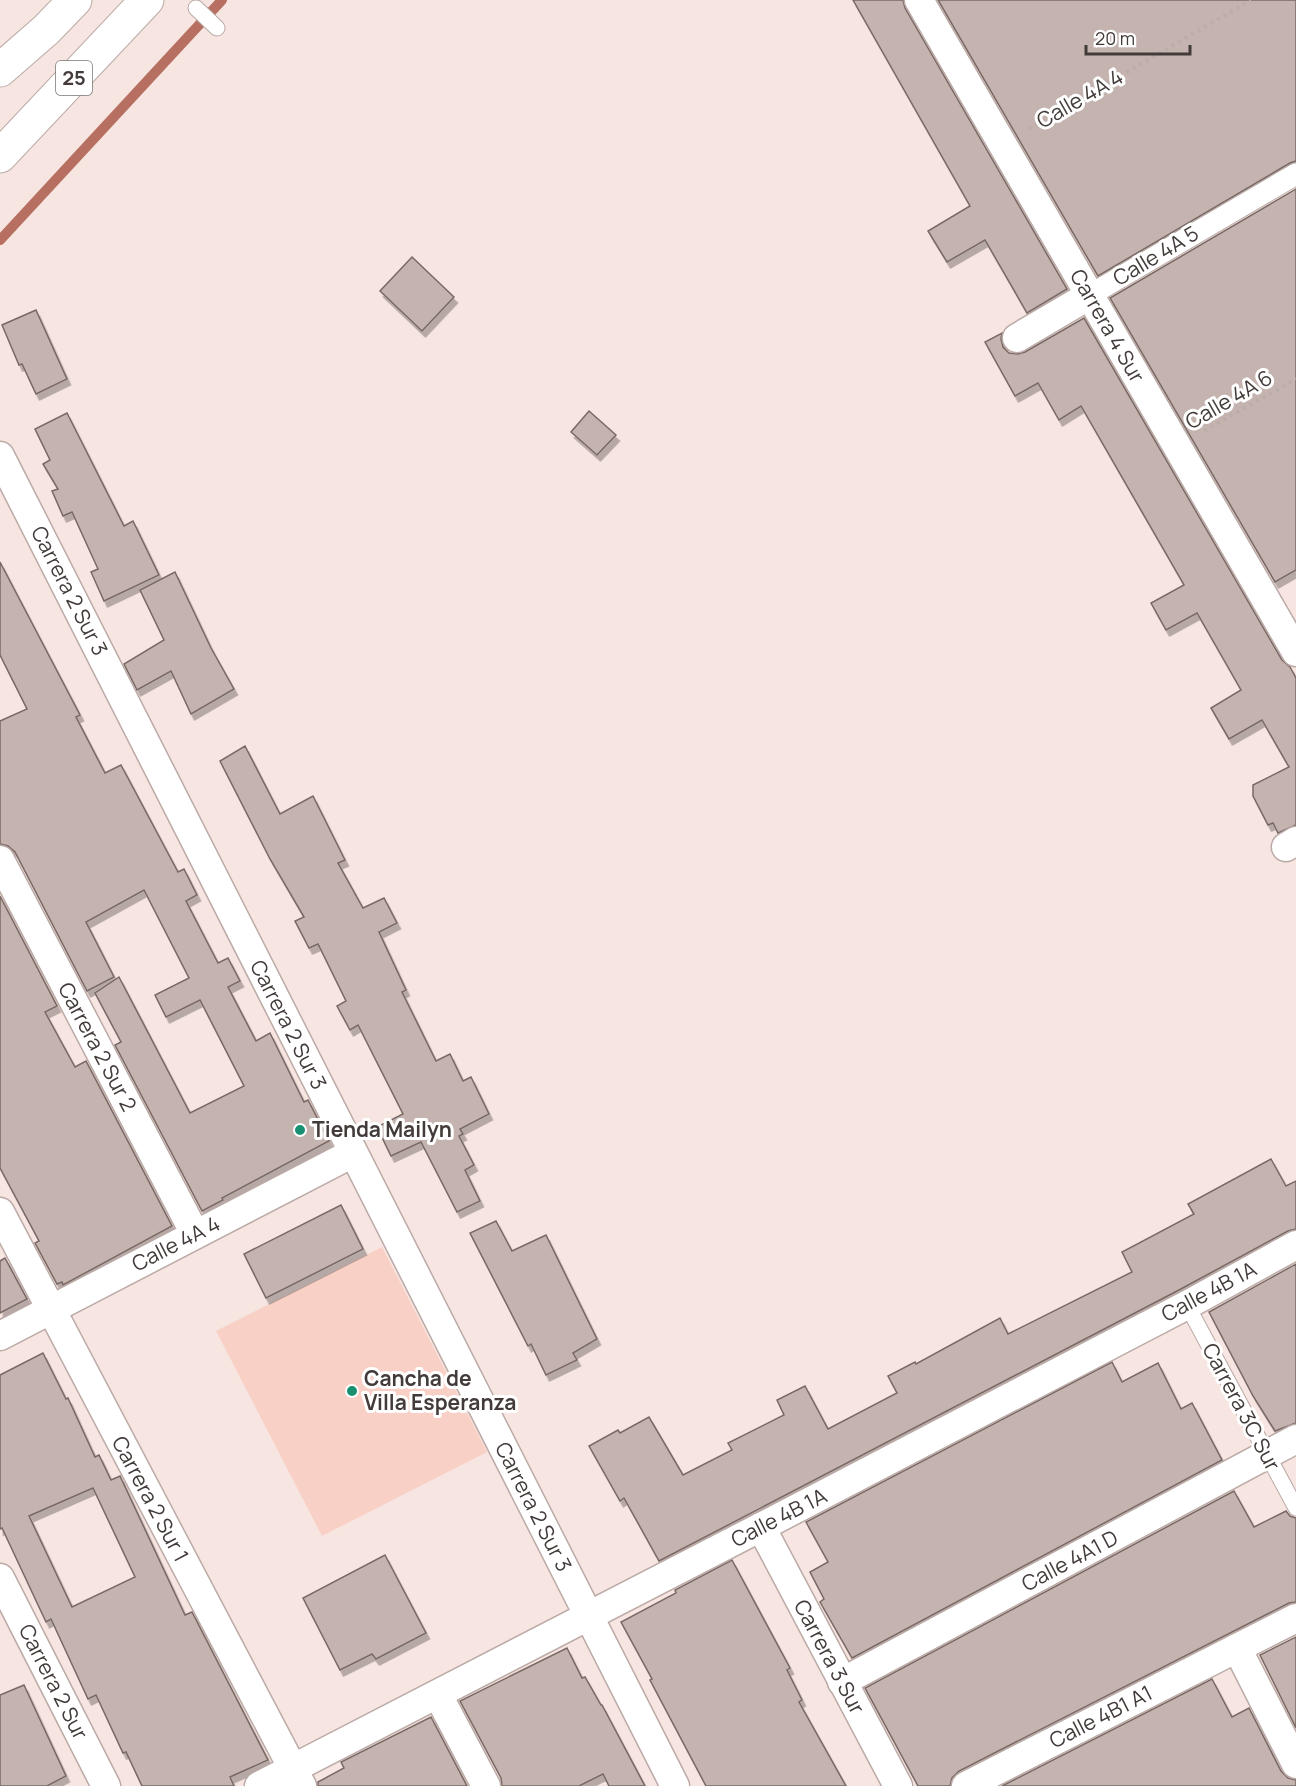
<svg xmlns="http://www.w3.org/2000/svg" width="1296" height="1786" font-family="Manrope,sans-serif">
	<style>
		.green { fill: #f9d0c6 }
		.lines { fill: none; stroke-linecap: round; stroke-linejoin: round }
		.stream { stroke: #b66f60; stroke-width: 10 }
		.building { fill: #c4b3af; stroke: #786965; stroke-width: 1.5; fill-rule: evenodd; filter: url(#shadow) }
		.service-casing { stroke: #bbaaa6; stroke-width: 17 }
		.pedestrian-casing { stroke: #bbaaa6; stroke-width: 23 }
		.minor-casing { stroke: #bbaaa6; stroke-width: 31 }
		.trunk-casing { stroke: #bbaaa6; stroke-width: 35 }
		.path { stroke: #bbada9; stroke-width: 4; stroke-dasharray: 3 4.5; stroke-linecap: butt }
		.service { stroke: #fff; stroke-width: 15 }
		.pedestrian { stroke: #fff; stroke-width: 21 }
		.minor { stroke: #fff; stroke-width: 28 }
		.trunk { stroke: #fff; stroke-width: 33 }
		.poi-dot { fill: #1a9073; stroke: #fff; stroke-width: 2 }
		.labels { text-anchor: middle; stroke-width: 6; stroke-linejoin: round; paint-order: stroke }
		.shield { fill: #fff; stroke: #7b7674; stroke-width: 1.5 }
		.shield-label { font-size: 20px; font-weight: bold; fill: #423b39 }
		.street-label { font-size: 21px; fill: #423b39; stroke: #fff }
		.poi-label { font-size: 21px; font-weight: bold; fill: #423b39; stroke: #fff; text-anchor: start }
	</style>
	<defs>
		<filter id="shadow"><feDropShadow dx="3.5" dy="6" stdDeviation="0" flood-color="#0004"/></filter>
	</defs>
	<rect width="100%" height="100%" fill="#f7e5e1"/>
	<path class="green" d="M 382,1247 L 487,1452 L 322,1536 L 216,1331 Z"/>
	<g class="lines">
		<path class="stream" d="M 0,240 L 222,0"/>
	</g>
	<g class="building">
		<path d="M 853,0 L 903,0 L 905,8 L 1067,289 L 1027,313 L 985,240 L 947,262 L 928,231 L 970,206 Z"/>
		<path d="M 938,0 L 1296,0 L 1296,161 L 1290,163 L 1098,276 Z"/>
		<path d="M 1296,189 L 1296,570 L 1275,582 L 1110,298 Z"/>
		<path d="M 412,257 L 454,297 L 422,331 L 380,291 Z"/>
		<path d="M 36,310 L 67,379 L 36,394 L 22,364 L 19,365 L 2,325 Z"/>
		<path d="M 1084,318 L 1282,660 L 1290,667 L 1296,678 L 1296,825 L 1278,833 L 1273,823 L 1268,825 L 1253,796 L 1253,785 L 1289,767 L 1262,720 L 1229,739 L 1211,708 L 1241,690 L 1197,613 L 1166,630 L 1151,603 L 1184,585 L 1081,406 L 1059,420 L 1038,383 L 1015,396 L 985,342 L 1002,333 L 1001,339 L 1003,347 L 1009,353 L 1018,354 L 1025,352 Z"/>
		<path d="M 589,411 L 616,435 L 597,455 L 571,432 Z"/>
		<path d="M 67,413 L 124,526 L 133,521 L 159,575 L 104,601 L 91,572 L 98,569 L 72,512 L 63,516 L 52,491 L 58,489 L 43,464 L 50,460 L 35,429 Z"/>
		<path d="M 0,562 L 80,715 L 76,717 L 105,773 L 121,765 L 178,872 L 184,869 L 197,895 L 186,901 L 218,963 L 228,958 L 240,981 L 228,987 L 256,1041 L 270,1033 L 304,1102 L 308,1100 L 329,1141 L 222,1198 L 223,1200 L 202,1211 L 115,1045 L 121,1042 L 95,993 L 119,977 L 190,1113 L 244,1086 L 200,1000 L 166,1017 L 155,995 L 189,978 L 144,890 L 86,922 L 114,977 L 87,991 L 15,852 L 8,846 L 0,844 L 0,721 L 27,709 L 0,655 Z"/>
		<path d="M 175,572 L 211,648 L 234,689 L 191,714 L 171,671 L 137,690 L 124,664 L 164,640 L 140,590 Z"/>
		<path d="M 245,746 L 280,814 L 313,796 L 345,860 L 338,863 L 363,908 L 384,898 L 397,923 L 379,932 L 406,990 L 402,992 L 436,1061 L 450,1054 L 463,1081 L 471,1077 L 489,1114 L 460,1129 L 463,1134 L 459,1136 L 474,1165 L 465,1170 L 480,1201 L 457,1212 L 421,1142 L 391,1156 L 377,1127 L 403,1114 L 358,1025 L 350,1030 L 337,1006 L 346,1001 L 318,944 L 309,948 L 295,921 L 304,917 L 270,859 L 220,761 Z"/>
		<path d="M 0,896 L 57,1006 L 45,1012 L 75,1067 L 86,1061 L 172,1226 L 63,1285 L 62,1282 L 57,1284 L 35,1243 L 39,1241 L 0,1168 Z"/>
		<path d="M 1271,1159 L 1286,1186 L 1296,1181 L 1296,1229 L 1288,1231 L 1179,1290 L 659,1561 L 624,1498 L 620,1501 L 589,1446 L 618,1430 L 620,1433 L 649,1417 L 683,1475 L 732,1450 L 728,1443 L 784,1415 L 777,1400 L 805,1386 L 828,1429 L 897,1393 L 888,1376 L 915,1362 L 916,1364 L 1000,1318 L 1008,1334 L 1132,1272 L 1122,1252 L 1194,1214 L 1188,1204 Z"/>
		<path d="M 341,1205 L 363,1249 L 266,1298 L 244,1254 Z"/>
		<path d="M 496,1221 L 512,1251 L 546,1235 L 597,1339 L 573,1353 L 577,1360 L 546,1375 L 531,1344 L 528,1346 L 470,1233 Z"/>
		<path d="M 5,1258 L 27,1299 L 0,1313 L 0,1261 Z"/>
		<path d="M 1296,1264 L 1296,1423 L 1275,1431 L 1253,1396 L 1209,1312 Z"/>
		<path d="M 43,1353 L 66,1399 L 68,1398 L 95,1457 L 99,1455 L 111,1480 L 120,1476 L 185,1615 L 192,1612 L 268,1760 L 230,1777 L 234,1786 L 142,1786 L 126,1752 L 123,1753 L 96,1695 L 88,1699 L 51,1619 L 46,1622 L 2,1528 L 0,1529 L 0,1375 ZM 93,1488 L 135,1577 L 72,1607 L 29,1516 Z"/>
		<path d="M 1112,1362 L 1122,1382 L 1158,1363 L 1181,1409 L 1192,1403 L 1222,1460 L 852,1658 L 820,1602 L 824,1599 L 810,1572 L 828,1562 L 806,1522 Z"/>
		<path d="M 1234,1491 L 1254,1527 L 1286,1511 L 1290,1516 L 1296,1518 L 1296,1602 L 1289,1603 L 959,1771 L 952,1778 L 950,1786 L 918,1786 L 865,1688 Z"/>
		<path d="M 385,1555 L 426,1633 L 376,1659 L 372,1654 L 340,1670 L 303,1598 Z"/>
		<path d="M 732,1560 L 790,1668 L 787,1670 L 802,1700 L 799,1702 L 846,1786 L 706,1786 L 650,1680 L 652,1679 L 621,1622 L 676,1593 L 675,1590 Z"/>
		<path d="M 1296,1637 L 1296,1728 L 1260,1655 Z"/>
		<path d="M 567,1648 L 582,1678 L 585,1677 L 601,1705 L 602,1705 L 645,1786 L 609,1786 L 603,1774 L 579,1786 L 502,1786 L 501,1778 L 460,1701 Z"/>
		<path d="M 1212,1679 L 1232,1717 L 1249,1708 L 1281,1771 L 1288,1778 L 1296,1780 L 1296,1786 L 1002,1786 Z"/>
		<path d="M 24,1685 L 66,1776 L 47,1786 L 0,1786 L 0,1695 Z"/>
		<path d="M 431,1717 L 467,1786 L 318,1786 L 318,1782 L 344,1768 L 341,1762 Z"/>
	</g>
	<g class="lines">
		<defs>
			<g id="service">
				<path d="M 196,8 L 217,28"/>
				<path d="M 1187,1305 L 1296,1508"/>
			</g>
			<path id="pedestrian" d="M 1090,295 L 1296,174"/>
			<g id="minor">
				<path d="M 919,0 L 1296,652"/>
				<path d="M 1017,338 L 1090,295"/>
				<path d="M 0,456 L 675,1786"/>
				<path d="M 1286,847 L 1296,841"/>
				<path d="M 0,860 L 195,1234"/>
				<path d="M 0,1212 L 302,1786"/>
				<path d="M 0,1336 L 353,1153"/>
				<path d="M 761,1527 L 898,1786"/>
				<path d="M 0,1578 L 106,1786"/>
				<path d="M 1237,1648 L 1296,1764"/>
				<path d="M 842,1682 L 1296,1439"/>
				<path d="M 438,1695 L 486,1786"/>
				<path d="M 259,1786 L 761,1527 L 1187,1305 L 1296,1245"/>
				<path d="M 966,1786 L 1296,1618"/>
			</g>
			<g id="trunk">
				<path d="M 0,70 L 46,30 L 75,0"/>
				<path d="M 0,156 L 147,0"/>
			</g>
		</defs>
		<use href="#service" class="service-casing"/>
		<use href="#pedestrian" class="pedestrian-casing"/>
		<use href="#minor" class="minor-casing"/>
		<use href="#trunk" class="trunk-casing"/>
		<g class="path">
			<path d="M 1029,129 L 1251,0"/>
			<path d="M 1204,431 L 1296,379"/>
		</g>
		<use href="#service" class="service"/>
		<use href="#pedestrian" class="pedestrian"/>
		<use href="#minor" class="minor"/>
		<use href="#trunk" class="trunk"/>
	</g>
	<g class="poi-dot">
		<circle cx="300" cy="1130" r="6"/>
		<circle cx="352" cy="1391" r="6"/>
	</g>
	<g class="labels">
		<rect class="shield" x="56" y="61" width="36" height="34" rx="4.5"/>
		<g class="shield-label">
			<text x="74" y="85">25</text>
		</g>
		<g class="street-label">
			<text transform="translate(1080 99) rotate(-30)" y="7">Calle 4A 4</text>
			<text transform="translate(1156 256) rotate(-31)" y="7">Calle 4A 5</text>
			<text transform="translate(1107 326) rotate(60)" y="7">Carrera 4 Sur</text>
			<text transform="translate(1229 400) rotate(-30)" y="7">Calle 4A 6</text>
			<text transform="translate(69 591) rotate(63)" y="7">Carrera 2 Sur 3</text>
			<text transform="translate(288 1025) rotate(63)" y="7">Carrera 2 Sur 3</text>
			<text transform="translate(97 1047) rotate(62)" y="7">Carrera 2 Sur 2</text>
			<text transform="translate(176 1244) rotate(-27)" y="7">Calle 4A 4</text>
			<text transform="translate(1209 1292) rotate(-28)" y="7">Calle 4B 1A</text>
			<text transform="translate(1241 1407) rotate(62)" y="7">Carrera 3C Sur</text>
			<text transform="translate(150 1499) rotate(62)" y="7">Carrera 2 Sur 1</text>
			<text transform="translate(533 1507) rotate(63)" y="7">Carrera 2 Sur 3</text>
			<text transform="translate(779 1518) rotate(-27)" y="7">Calle 4B 1A</text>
			<text transform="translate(1070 1561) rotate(-28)" y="7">Calle 4A1 D</text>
			<text transform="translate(829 1657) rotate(62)" y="7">Carrera 3 Sur</text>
			<text transform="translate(53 1682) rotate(63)" y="7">Carrera 2 Sur</text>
			<text transform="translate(1101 1717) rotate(-27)" y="7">Calle 4B1 A1</text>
		</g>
		<g class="poi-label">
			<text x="312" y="1137">Tienda Mailyn</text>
			<text x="364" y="1386">Cancha de<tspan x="364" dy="24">Villa Esperanza</tspan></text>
		</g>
	</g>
	<path d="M1086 45v9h104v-9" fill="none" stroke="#423b39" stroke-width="3"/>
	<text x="1095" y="45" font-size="18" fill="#423b39" stroke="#ffffff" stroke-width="4.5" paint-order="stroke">20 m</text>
</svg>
